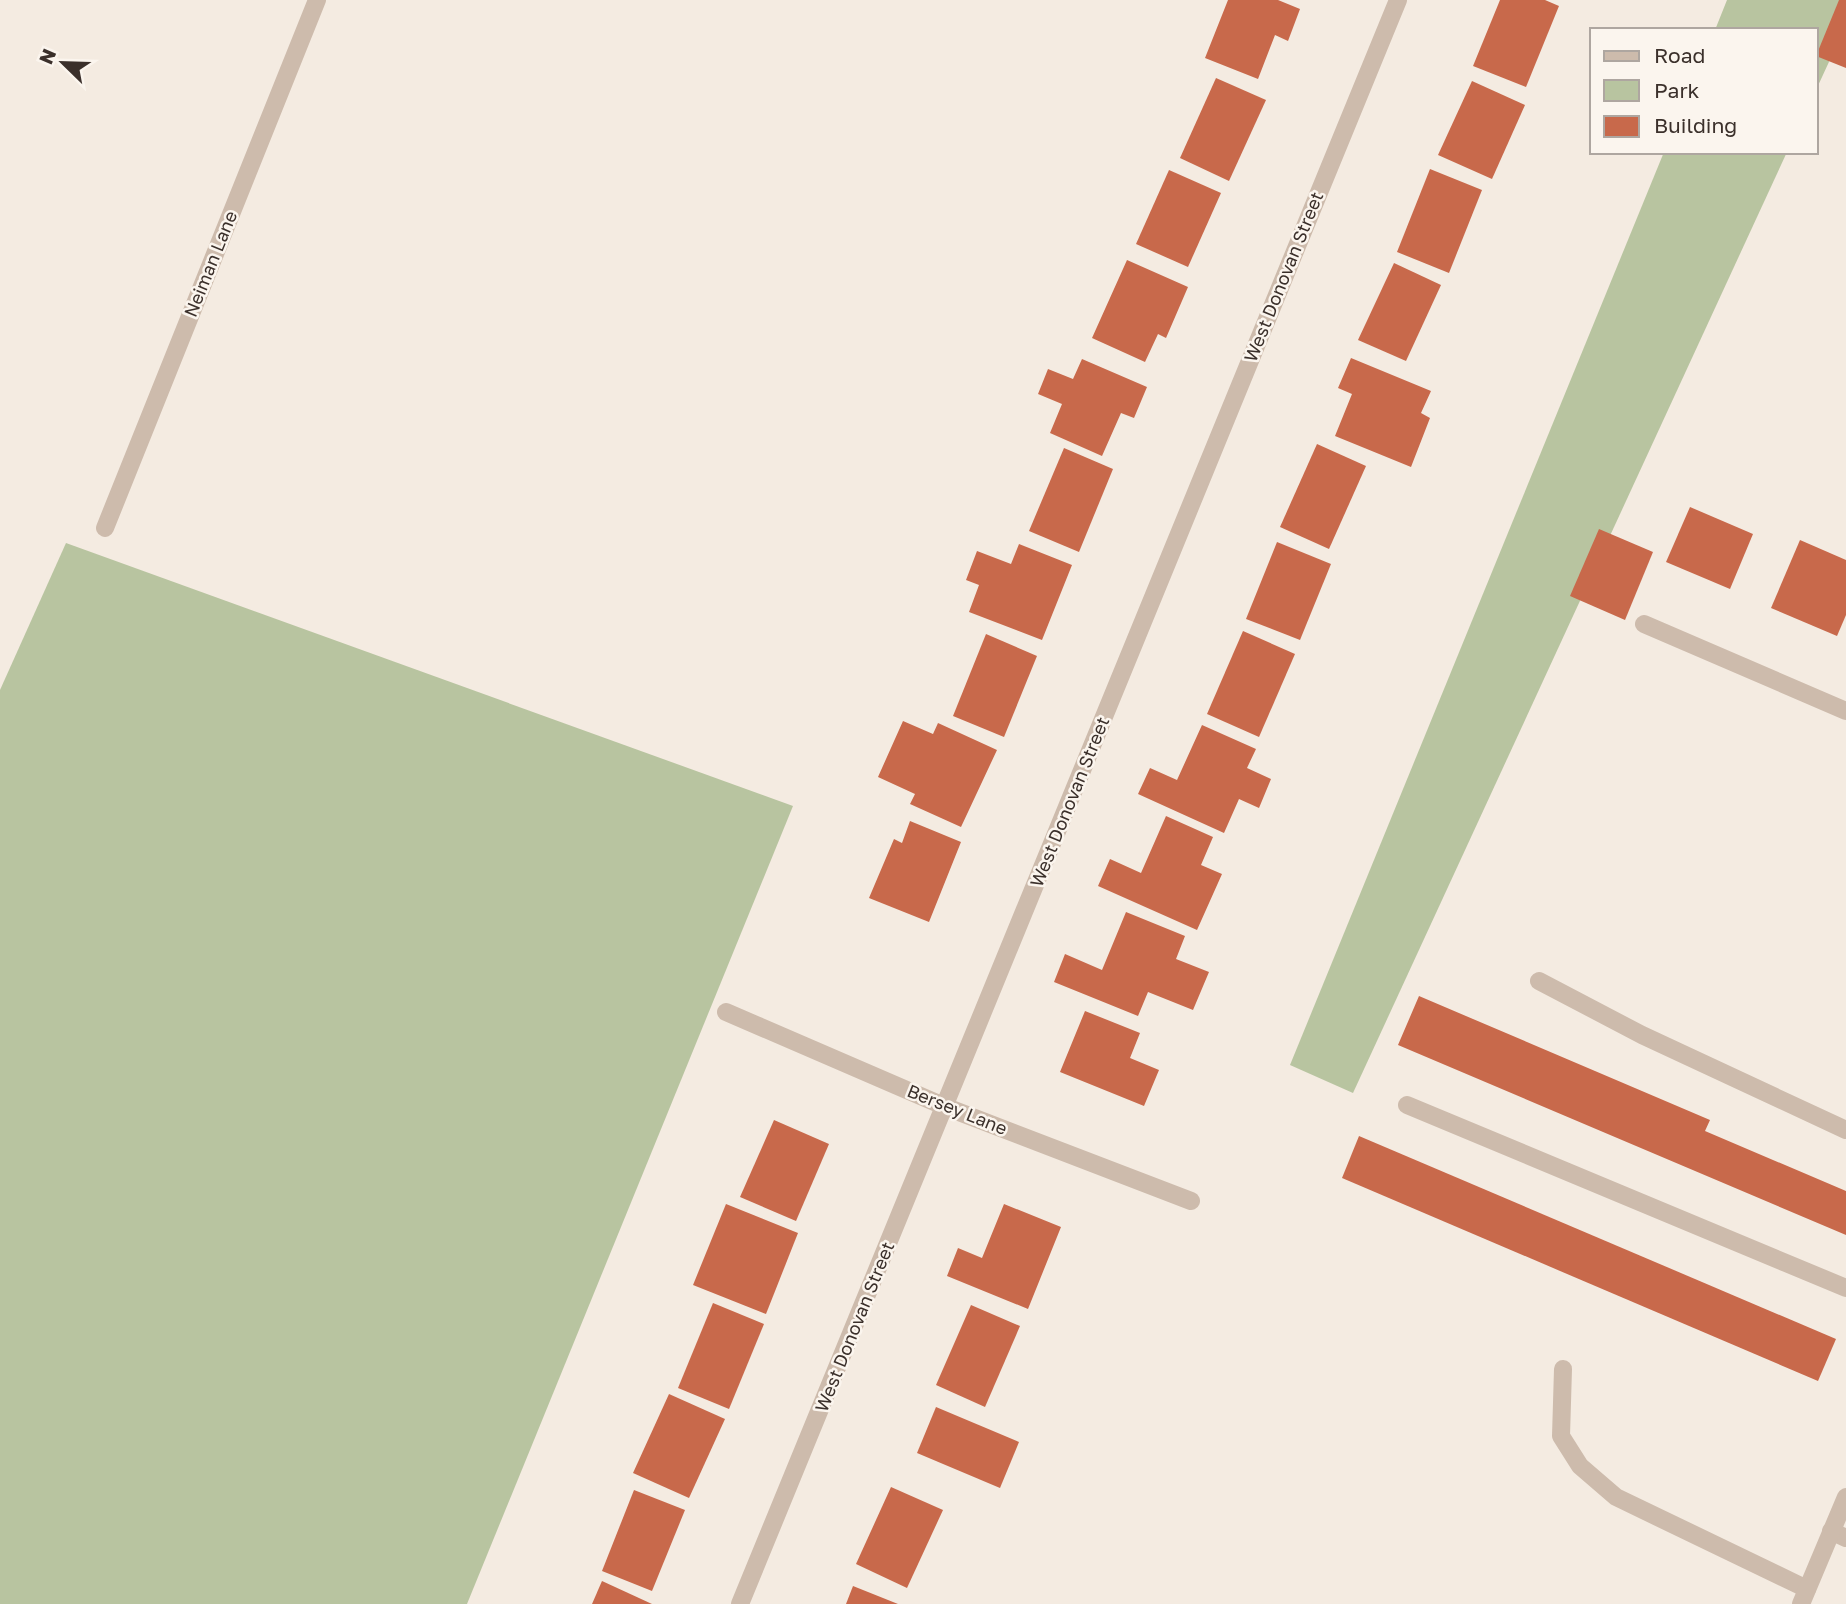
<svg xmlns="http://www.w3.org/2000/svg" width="1846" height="1604" font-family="'Golos Text',sans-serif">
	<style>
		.green { fill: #b8c4a0 }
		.building { fill: #c8694b }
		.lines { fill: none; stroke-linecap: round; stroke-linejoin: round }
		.service { stroke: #cdbbac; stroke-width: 18 }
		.minor { stroke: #cdbbac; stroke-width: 18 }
		.labels { text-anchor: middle; stroke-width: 5; stroke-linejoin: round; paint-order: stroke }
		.street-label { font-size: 18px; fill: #3b302b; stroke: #fbf5ee }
	</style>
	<rect width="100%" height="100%" fill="#f4ebe1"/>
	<g class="green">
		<path d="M 1727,0 L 1846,0 L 1846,25 L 1816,90 L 1816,30 L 1715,30 Z"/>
		<path d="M 1664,152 L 1787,152 L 1353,1093 L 1290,1065 Z"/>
		<path d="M 66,543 L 793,806 L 467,1604 L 0,1604 L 0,690 Z"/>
	</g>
	<g class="building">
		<path d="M 1228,0 L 1278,0 L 1300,9 L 1288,41 L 1275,35 L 1258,79 L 1205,58 Z"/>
		<path d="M 1500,0 L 1545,0 L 1559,6 L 1526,87 L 1473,66 Z"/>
		<path d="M 1839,0 L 1846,0 L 1846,68 L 1816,56 Z"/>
		<path d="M 1216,78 L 1266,100 L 1229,181 L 1180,158 Z"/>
		<path d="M 1472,81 L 1525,105 L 1492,179 L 1438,155 Z"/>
		<path d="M 1430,169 L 1482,190 L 1449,273 L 1397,252 Z"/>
		<path d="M 1169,170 L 1221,193 L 1188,267 L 1136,244 Z"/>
		<path d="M 1127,260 L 1188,287 L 1166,338 L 1158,334 L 1145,362 L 1092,338 Z"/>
		<path d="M 1394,263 L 1441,285 L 1406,361 L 1358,340 Z"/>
		<path d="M 1351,358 L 1431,391 L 1421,413 L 1430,418 L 1411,467 L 1335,436 L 1352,394 L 1338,388 Z"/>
		<path d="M 1082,359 L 1147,387 L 1134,418 L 1121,413 L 1102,456 L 1050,433 L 1062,404 L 1038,394 L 1048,369 L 1073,379 Z"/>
		<path d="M 1317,444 L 1366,466 L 1329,549 L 1280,527 Z"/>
		<path d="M 1064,448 L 1113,469 L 1079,552 L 1029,531 Z"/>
		<path d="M 1690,507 L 1753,534 L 1730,589 L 1666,562 Z"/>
		<path d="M 1599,529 L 1653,552 L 1625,620 L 1570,596 Z"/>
		<path d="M 1800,540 L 1846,560 L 1846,615 L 1837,636 L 1771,608 Z"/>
		<path d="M 1277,542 L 1331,564 L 1300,640 L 1246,619 Z"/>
		<path d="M 1019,544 L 1072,565 L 1042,640 L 969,612 L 979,585 L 966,580 L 977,551 L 1011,564 Z"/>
		<path d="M 1243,631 L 1295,654 L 1259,737 L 1207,714 Z"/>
		<path d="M 986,634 L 1037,656 L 1004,737 L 953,716 Z"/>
		<path d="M 903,721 L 933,734 L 938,723 L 997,750 L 961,827 L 910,804 L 915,794 L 878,777 Z"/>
		<path d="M 1202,725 L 1256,749 L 1247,768 L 1271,779 L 1259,808 L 1239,799 L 1224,833 L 1138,794 L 1150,768 L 1177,780 Z"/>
		<path d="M 1166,816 L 1213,837 L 1201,865 L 1222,874 L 1197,930 L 1098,886 L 1110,859 L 1141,873 Z"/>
		<path d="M 910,821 L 961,842 L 929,922 L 869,898 L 894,839 L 902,843 Z"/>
		<path d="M 1126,912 L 1185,936 L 1176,959 L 1209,972 L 1193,1010 L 1148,992 L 1138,1016 L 1054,982 L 1065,954 L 1102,970 Z"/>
		<path d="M 1419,996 L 1710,1120 L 1705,1131 L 1846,1191 L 1846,1235 L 1398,1045 Z"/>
		<path d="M 1085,1011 L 1140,1033 L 1130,1058 L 1159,1070 L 1144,1106 L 1060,1072 Z"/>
		<path d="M 774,1120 L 829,1144 L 796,1221 L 740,1197 Z"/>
		<path d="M 1359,1136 L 1836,1339 L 1818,1381 L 1342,1178 Z"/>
		<path d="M 726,1204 L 798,1233 L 766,1314 L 693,1285 Z"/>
		<path d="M 1004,1204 L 1061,1227 L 1028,1309 L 947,1276 L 958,1248 L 982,1258 Z"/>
		<path d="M 713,1303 L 764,1324 L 729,1409 L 678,1388 Z"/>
		<path d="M 971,1305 L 1020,1326 L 985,1407 L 936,1385 Z"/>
		<path d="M 669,1394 L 725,1419 L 689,1498 L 633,1473 Z"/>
		<path d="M 936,1407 L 1019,1442 L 1000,1488 L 917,1453 Z"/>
		<path d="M 891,1487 L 943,1510 L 907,1588 L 856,1564 Z"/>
		<path d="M 634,1490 L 685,1510 L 652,1591 L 602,1571 Z"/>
		<path d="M 602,1581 L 652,1604 L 592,1604 Z"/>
		<path d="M 853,1586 L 898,1604 L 846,1604 Z"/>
	</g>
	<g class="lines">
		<g class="service">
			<path d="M 1644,624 L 1846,711"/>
			<path d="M 1539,981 L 1642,1035 L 1846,1130"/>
			<path d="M 1407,1105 L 1846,1288"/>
			<path d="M 1563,1369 L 1561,1436 L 1580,1466 L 1616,1497 L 1807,1589"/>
			<path d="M 1831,1531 L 1846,1538"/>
		</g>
		<g class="minor">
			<path d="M 105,528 L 317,0"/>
			<path d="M 726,1012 L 946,1107 L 1191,1201"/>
			<path d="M 740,1604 L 1398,0"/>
			<path d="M 1801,1604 L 1846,1497"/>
		</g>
	</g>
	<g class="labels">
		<g class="street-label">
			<text transform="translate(211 264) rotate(-68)" y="6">Neiman Lane</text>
			<text transform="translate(1284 277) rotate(-68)" y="6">West Donovan Street</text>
			<text transform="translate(1070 802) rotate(-68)" y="6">West Donovan Street</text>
			<text transform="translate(957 1110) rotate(22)" y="6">Bersey Lane</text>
			<text transform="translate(855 1327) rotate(-68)" y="6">West Donovan Street</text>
		</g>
	</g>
	<rect x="1590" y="28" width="228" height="126" fill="#fbf5ee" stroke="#aea6a0" stroke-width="2"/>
	<rect x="1604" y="51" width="35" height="10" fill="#cdbbac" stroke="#aea6a0" stroke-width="2"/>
	<text x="1654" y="63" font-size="21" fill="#3b302b">Road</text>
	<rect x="1604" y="80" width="35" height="21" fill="#b8c4a0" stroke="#aea6a0" stroke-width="2"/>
	<text x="1654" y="98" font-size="21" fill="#3b302b">Park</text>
	<rect x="1604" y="116" width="35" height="21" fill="#c8694b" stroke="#aea6a0" stroke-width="2"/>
	<text x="1654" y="133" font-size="21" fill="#3b302b">Building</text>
	<g transform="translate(63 63) rotate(293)" stroke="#fbf5ee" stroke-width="5" paint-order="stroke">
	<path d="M0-5L12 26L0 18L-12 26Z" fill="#3b302b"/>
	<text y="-10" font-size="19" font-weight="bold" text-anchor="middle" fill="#3b302b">N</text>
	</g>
</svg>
